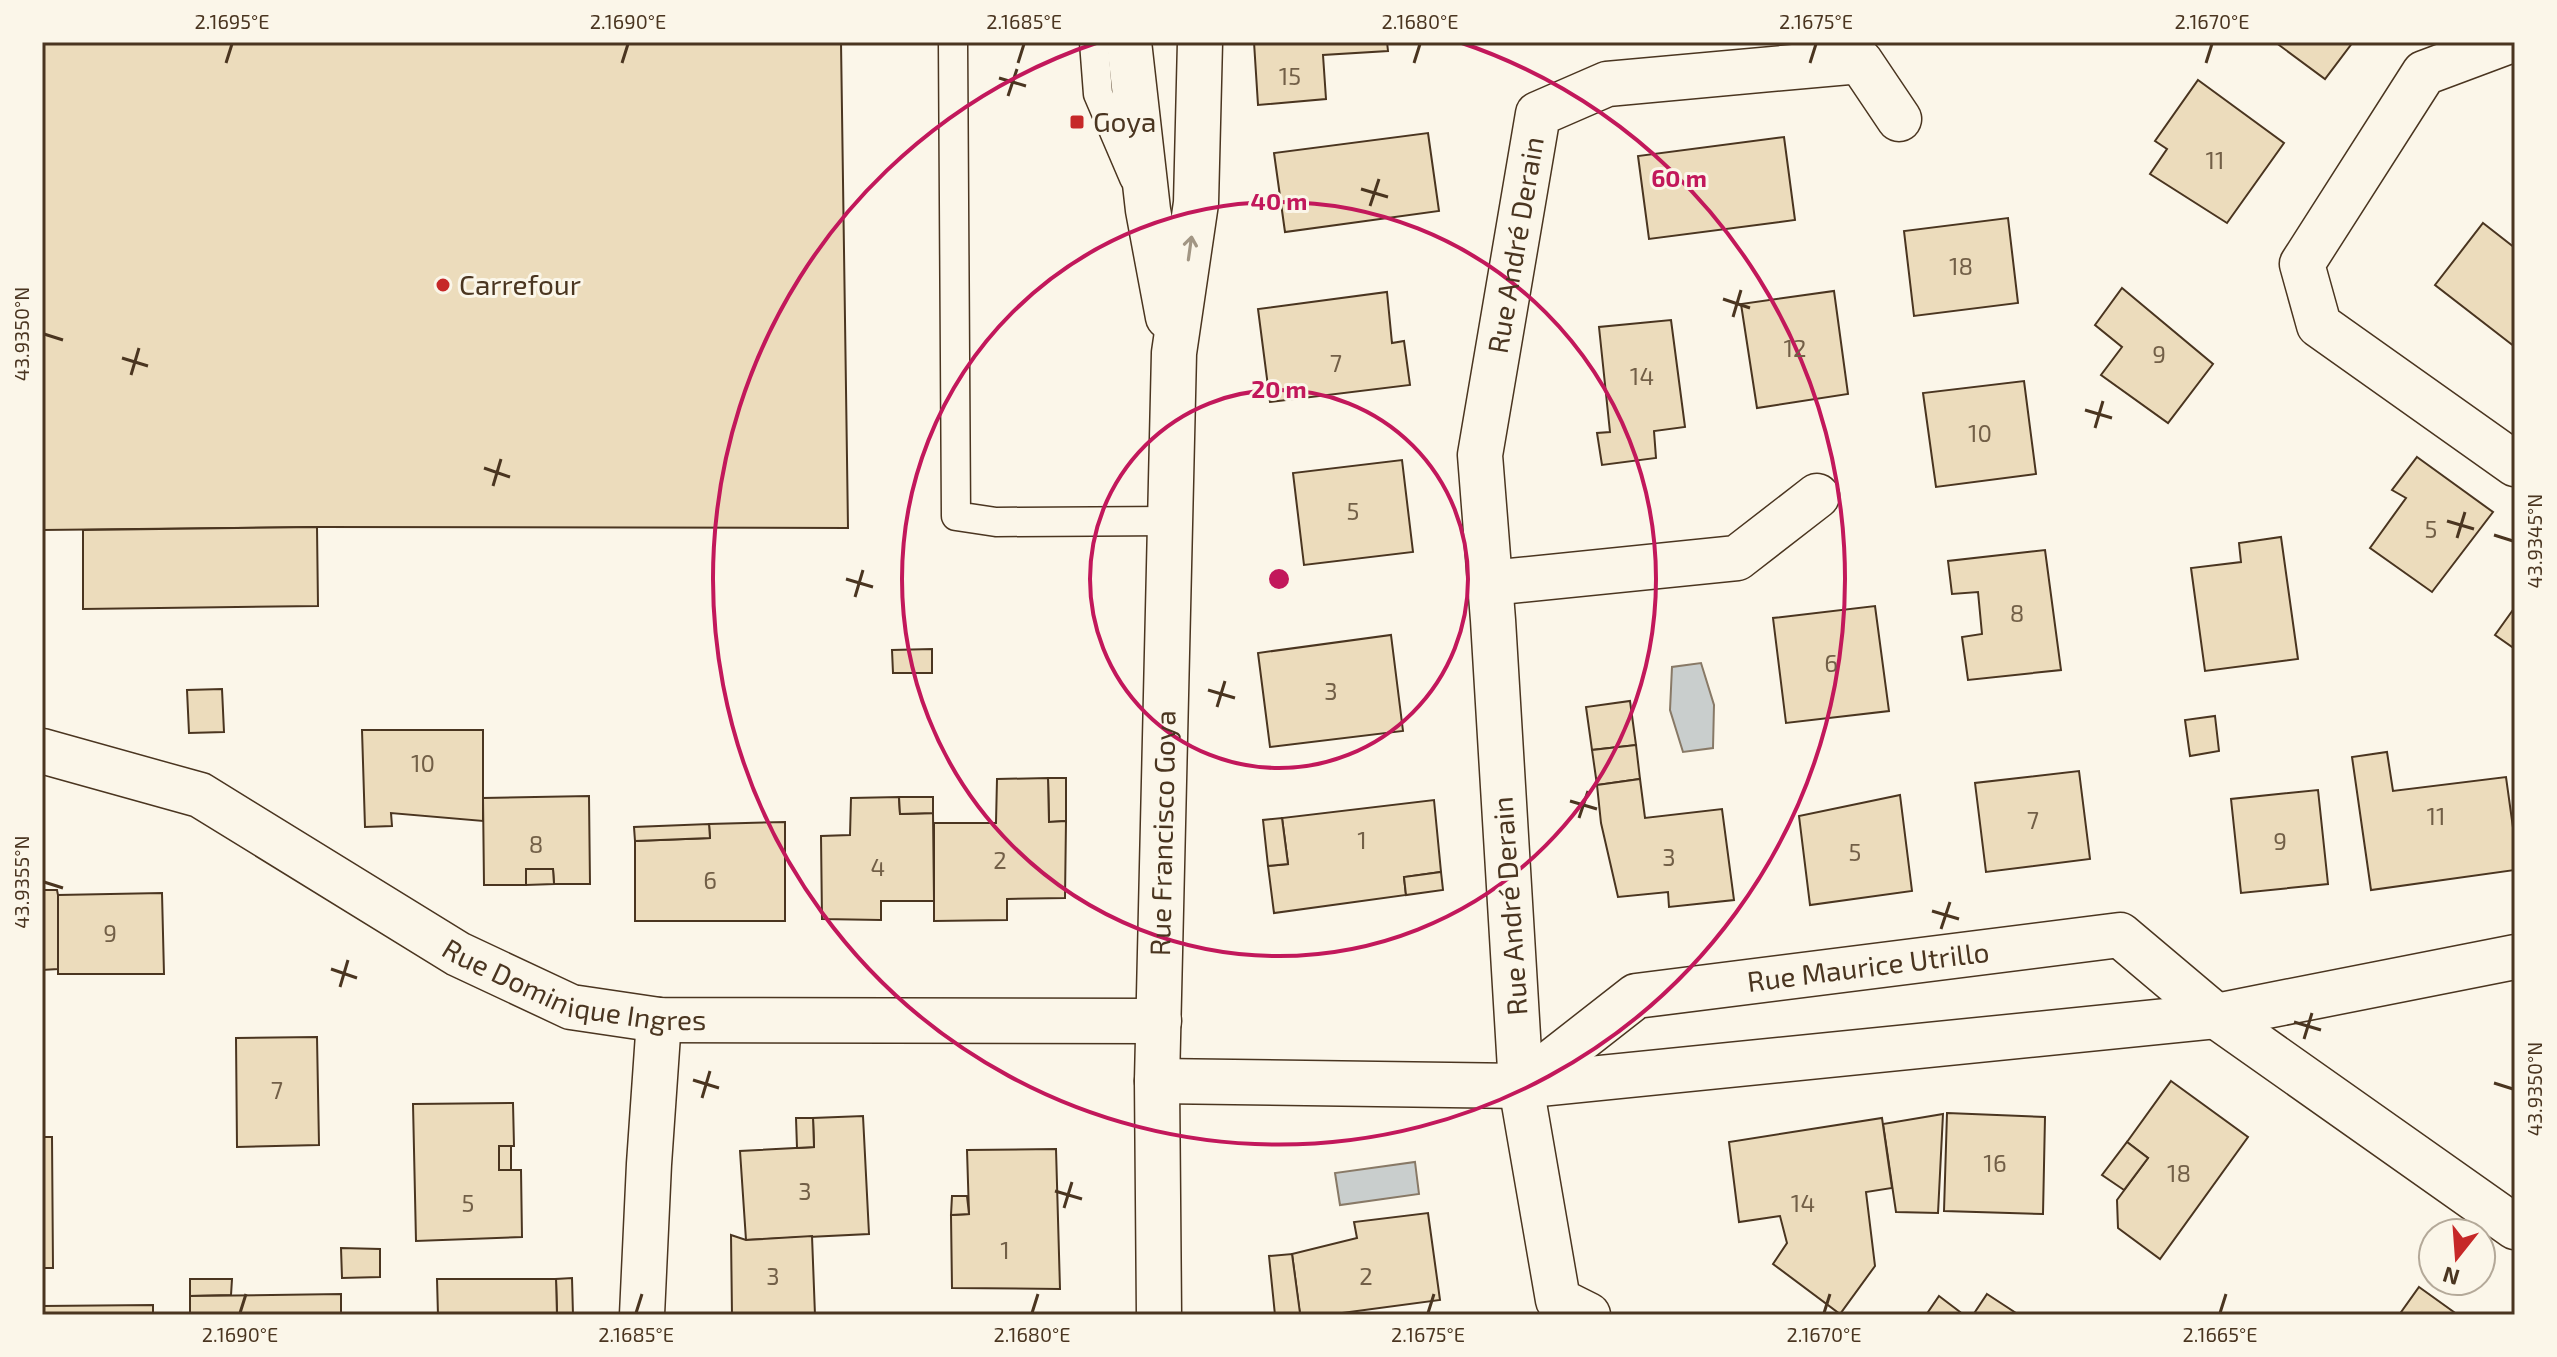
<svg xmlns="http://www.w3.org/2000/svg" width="2557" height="1357" font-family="'Exo 2',sans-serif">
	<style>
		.water { fill: #c9cecd; stroke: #887966; stroke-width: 2 }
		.building { fill: #ecdcbc; stroke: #4a3520; stroke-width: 2 }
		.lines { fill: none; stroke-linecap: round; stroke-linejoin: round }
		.service-casing { stroke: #4a3520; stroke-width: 31 }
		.minor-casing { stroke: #4a3520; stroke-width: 47 }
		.service { stroke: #fbf6e9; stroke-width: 28 }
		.minor { stroke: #fbf6e9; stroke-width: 44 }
		.oneway { stroke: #a29684 }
		.ticks { fill: none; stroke: #4a3520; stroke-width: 3 }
		.ring { fill: none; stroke: #c2185b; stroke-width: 4 }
		.poi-dot { fill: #c62828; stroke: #fbf6e9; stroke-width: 3 }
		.labels { text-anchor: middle; stroke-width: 6; stroke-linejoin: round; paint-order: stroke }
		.number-label { font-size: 24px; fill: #725f47 }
		.poi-label { font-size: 28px; fill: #4a3520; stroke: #fbf6e9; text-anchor: start }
		.street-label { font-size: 28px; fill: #4a3520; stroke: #fbf6e9 }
		.centre { fill: #c2185b; stroke: #fbf6e9; stroke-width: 4 }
		.ring-label { font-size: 24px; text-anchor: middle; font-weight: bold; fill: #c2185b; stroke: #fbf6e9; stroke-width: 6; stroke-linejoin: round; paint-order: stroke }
		.neatline { fill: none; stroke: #4a3520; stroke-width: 3 }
		.ticks-label { font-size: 20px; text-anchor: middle; fill: #4a3520 }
	</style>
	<rect width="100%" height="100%" fill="#fbf6e9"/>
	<g class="water">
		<path d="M 1701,663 L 1714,705 L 1713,748 L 1683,752 L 1670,710 L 1672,667 Z"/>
		<path d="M 1415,1162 L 1419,1194 L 1340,1205 L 1335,1173 Z"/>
	</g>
	<g class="building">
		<path d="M 42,42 L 841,42 L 848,528 L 317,527 L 42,530 Z"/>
		<path d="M 1254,42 L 1387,42 L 1388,51 L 1323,55 L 1326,99 L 1258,105 Z"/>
		<path d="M 2275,42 L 2353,42 L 2325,79 Z"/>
		<path d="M 2198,80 L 2284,143 L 2227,223 L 2150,174 L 2167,149 L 2155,141 Z"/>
		<path d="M 1428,133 L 1439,211 L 1285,232 L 1274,153 Z"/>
		<path d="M 1784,137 L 1795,220 L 1649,239 L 1638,156 Z"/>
		<path d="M 2008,218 L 2018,303 L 1914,316 L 1904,231 Z"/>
		<path d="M 2483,223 L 2515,248 L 2515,347 L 2435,285 Z"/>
		<path d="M 2122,288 L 2213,364 L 2168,423 L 2101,375 L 2122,347 L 2095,325 Z"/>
		<path d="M 1834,291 L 1848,394 L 1757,408 L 1741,304 Z"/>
		<path d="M 1387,292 L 1392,343 L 1404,341 L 1410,385 L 1270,402 L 1258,309 Z"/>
		<path d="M 1671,320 L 1685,427 L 1654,431 L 1656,458 L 1602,465 L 1597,433 L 1610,432 L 1599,327 Z"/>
		<path d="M 2024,381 L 2036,474 L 1936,487 L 1923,393 Z"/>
		<path d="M 2417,457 L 2493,512 L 2432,592 L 2370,548 L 2406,498 L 2392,490 Z"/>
		<path d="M 1402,460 L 1413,552 L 1304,565 L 1293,473 Z"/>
		<path d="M 317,527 L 318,606 L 83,609 L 83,530 Z"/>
		<path d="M 2281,537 L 2298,659 L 2205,671 L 2191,568 L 2241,562 L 2239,543 Z"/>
		<path d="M 2045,550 L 2061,670 L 1968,680 L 1962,637 L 1982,634 L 1978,592 L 1952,594 L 1948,561 Z"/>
		<path d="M 1875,606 L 1889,711 L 1786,723 L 1773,618 Z"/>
		<path d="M 2515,607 L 2515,649 L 2495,635 Z"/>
		<path d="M 1391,635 L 1403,731 L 1270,747 L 1258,653 Z"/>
		<path d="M 932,649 L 932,673 L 893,673 L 892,650 Z"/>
		<path d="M 222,689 L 224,732 L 189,733 L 187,690 Z"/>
		<path d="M 1630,701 L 1636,745 L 1592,750 L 1586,707 Z"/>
		<path d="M 2215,716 L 2219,751 L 2190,756 L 2185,720 Z"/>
		<path d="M 362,730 L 483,730 L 483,821 L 391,813 L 392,826 L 365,827 Z"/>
		<path d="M 1636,745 L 1640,779 L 1597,785 L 1592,750 Z"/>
		<path d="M 2387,752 L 2393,791 L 2506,777 L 2515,842 L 2515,870 L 2371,890 L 2352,757 Z"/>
		<path d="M 2079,771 L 2090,859 L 1986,872 L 1975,783 Z"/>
		<path d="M 1048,778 L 1066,778 L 1066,821 L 1049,822 Z"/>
		<path d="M 1048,778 L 1049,822 L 1066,821 L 1065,898 L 1007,899 L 1007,920 L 934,921 L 934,823 L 996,823 L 997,779 Z"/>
		<path d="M 1640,779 L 1645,818 L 1722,809 L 1734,900 L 1669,907 L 1668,892 L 1618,897 L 1601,823 L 1597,785 Z"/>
		<path d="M 2318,790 L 2328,884 L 2241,893 L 2231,799 Z"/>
		<path d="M 1900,795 L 1912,891 L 1810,905 L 1799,816 Z"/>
		<path d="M 589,796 L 590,884 L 554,884 L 553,869 L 526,869 L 526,885 L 484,885 L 483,798 Z"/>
		<path d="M 899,797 L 900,814 L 933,813 L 934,901 L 881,901 L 881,920 L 822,919 L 821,836 L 850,835 L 851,798 Z"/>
		<path d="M 899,797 L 933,797 L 933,813 L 900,814 Z"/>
		<path d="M 1434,800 L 1441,872 L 1404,877 L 1406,895 L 1274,913 L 1268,866 L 1288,864 L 1282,818 Z"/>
		<path d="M 1282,818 L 1288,864 L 1268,866 L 1263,820 Z"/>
		<path d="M 785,822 L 785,921 L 635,921 L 635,841 L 710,838 L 709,824 Z"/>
		<path d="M 709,824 L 710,838 L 635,841 L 634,827 Z"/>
		<path d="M 526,869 L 553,869 L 554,884 L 526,885 Z"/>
		<path d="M 1441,872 L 1443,890 L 1406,895 L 1404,877 Z"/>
		<path d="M 42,890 L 57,890 L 58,895 L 58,969 L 42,970 Z"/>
		<path d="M 162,893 L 164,974 L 58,974 L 58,895 Z"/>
		<path d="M 317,1037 L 319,1145 L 237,1147 L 236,1038 Z"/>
		<path d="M 2171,1081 L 2248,1137 L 2160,1259 L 2118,1228 L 2117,1200 L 2148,1158 L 2127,1142 Z"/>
		<path d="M 513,1103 L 514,1146 L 499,1146 L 499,1170 L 521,1170 L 522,1237 L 416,1241 L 413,1104 Z"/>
		<path d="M 1947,1113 L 2045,1117 L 2043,1214 L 1944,1211 Z"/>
		<path d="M 1943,1114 L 1938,1213 L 1896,1212 L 1883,1124 Z"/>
		<path d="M 863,1116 L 869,1234 L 746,1240 L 740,1151 L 814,1147 L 813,1118 Z"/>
		<path d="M 796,1118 L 813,1118 L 814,1147 L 797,1148 Z"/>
		<path d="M 1882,1118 L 1892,1188 L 1866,1192 L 1875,1266 L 1840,1314 L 1773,1264 L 1787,1243 L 1780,1216 L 1739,1222 L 1729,1142 Z"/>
		<path d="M 42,1137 L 52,1137 L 53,1268 L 42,1268 Z"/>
		<path d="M 2127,1142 L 2148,1158 L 2124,1190 L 2102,1175 Z"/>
		<rect x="499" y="1146" width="12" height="24"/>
		<path d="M 1056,1149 L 1060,1289 L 952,1288 L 951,1215 L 969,1214 L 967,1150 Z"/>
		<path d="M 952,1196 L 967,1196 L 969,1214 L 951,1215 Z"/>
		<path d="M 1428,1213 L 1440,1300 L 1327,1315 L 1300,1315 L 1292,1254 L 1357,1238 L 1354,1222 Z"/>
		<path d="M 731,1235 L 746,1240 L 812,1236 L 815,1315 L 732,1315 Z"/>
		<path d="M 341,1248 L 380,1249 L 380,1277 L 342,1278 Z"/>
		<path d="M 1292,1254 L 1300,1313 L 1275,1315 L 1269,1256 Z"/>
		<path d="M 572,1278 L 573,1315 L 557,1315 L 556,1279 Z"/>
		<path d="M 190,1279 L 232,1279 L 231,1295 L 190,1296 Z"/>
		<path d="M 437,1279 L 556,1279 L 557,1315 L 438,1315 Z"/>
		<path d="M 2419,1287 L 2458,1315 L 2399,1315 Z"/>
		<path d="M 341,1294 L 341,1315 L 190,1315 L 190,1296 Z"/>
		<path d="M 1987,1294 L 2019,1315 L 1973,1315 Z"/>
		<path d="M 1939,1296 L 1964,1315 L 1926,1315 Z"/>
		<path d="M 153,1305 L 153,1315 L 42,1315 L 42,1306 Z"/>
	</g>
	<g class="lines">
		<defs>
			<g id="service">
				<path d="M 953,42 L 956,516 L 996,522 L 1171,521"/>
				<path d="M 1094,42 L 1098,94 L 1134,178"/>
			</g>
			<g id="minor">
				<path d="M 1129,42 L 1148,210 L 1168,317"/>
				<path d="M 2507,42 L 2424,73 L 2302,264 L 2319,325 L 2515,464"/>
				<path d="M 1490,583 L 1737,558 L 1817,496"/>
				<path id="s1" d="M 42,751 L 200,795 L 458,954 L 571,1007 L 659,1020 L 1159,1021"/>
				<path d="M 1157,1081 L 1521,1086 L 2216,1016 L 2515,957"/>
				<path id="s2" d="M 1521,1086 L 1636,996 L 2120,935 L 2216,1016 L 2515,1227"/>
				<path d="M 642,1315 L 649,1164 L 659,1020"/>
				<path id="s3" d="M 1159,1315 L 1157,1081 L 1174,353 L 1196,203 L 1200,42"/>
				<path id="s4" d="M 1588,1315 L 1558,1300 L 1521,1086 L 1493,620 L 1480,455 L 1538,114 L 1607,84 L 1860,61 L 1899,119"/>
			</g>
		</defs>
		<use href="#service" class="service-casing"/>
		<use href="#minor" class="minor-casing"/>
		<use href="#service" class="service"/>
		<use href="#minor" class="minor"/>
	</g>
	<defs><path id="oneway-shaft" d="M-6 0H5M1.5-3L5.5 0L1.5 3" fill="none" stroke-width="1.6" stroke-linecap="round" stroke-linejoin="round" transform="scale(2)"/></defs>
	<use class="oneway" href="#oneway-shaft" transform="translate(1190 248) rotate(-82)"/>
	<path class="ticks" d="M 226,63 L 232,44M 622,63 L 628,44M 1018,63 L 1024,44M 1414,63 L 1420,44M 1810,63 L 1816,44M 2206,63 L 2212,44M 999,78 L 1026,86M 1008,96 L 1017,69M 1361,189 L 1388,197M 1370,206 L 1379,179M 1723,299 L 1750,308M 1733,317 L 1741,290M 44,334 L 63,340M 122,358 L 148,366M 131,375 L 139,348M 2085,410 L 2112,418M 2095,428 L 2103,401M 484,468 L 510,477M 493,486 L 501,459M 2447,521 L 2474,529M 2494,535 L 2513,541M 2457,538 L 2465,512M 846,579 L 873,587M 855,597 L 863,570M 1208,690 L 1235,698M 1217,707 L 1225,681M 1570,801 L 1597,809M 1579,818 L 1588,791M 44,882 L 63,888M 1932,911 L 1959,919M 1941,929 L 1950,902M 331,969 L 357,978M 340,987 L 348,960M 2294,1022 L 2321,1030M 2304,1039 L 2312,1013M 693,1080 L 719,1088M 2494,1083 L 2513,1089M 702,1098 L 710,1071M 1055,1191 L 1082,1199M 1064,1208 L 1072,1182M 240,1313 L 246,1294M 636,1313 L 642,1294M 1032,1313 L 1038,1294M 1428,1313 L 1434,1294M 1824,1313 L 1830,1294M 2220,1313 L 2226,1294"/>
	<g class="ring">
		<circle cx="1279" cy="579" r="189"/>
		<circle cx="1279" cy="579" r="377"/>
		<path d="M1459 42A566 566 0 1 1 1099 42"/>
	</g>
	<g class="poi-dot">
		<rect x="1069" y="114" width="16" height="16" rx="4"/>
		<circle cx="443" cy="285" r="8"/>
	</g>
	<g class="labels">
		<g class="number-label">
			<text x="1290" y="85">15</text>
			<text x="2215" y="169">11</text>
			<text x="1961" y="275">18</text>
			<text x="1795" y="357">12</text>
			<text x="2159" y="363">9</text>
			<text x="1336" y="372">7</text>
			<text x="1642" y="385">14</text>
			<text x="1980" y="442">10</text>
			<text x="1353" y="520">5</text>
			<text x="2431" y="538">5</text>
			<text x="2017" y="622">8</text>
			<text x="1831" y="672">6</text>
			<text x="1331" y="700">3</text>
			<text x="423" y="772">10</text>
			<text x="2436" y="825">11</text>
			<text x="2033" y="829">7</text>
			<text x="1362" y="849">1</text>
			<text x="2280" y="850">9</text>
			<text x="536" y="853">8</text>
			<text x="1855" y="861">5</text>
			<text x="1669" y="866">3</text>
			<text x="1000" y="869">2</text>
			<text x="878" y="876">4</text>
			<text x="710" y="889">6</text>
			<text x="110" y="942">9</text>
			<text x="277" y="1099">7</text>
			<text x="1995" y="1172">16</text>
			<text x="2179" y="1182">18</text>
			<text x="805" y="1200">3</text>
			<text x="468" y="1212">5</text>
			<text x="1803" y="1212">14</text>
			<text x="1005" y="1259">1</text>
			<text x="773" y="1285">3</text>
			<text x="1366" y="1285">2</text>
		</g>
		<g class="poi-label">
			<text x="1093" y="132">Goya</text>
			<text x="459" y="295">Carrefour</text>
		</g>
		<g class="street-label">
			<text dy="10" stroke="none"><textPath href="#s4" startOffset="1096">Rue André Derain</textPath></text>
			<text dy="10" stroke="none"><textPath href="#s3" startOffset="482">Rue Francisco Goya</textPath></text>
			<text transform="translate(1510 906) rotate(-94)" y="10">Rue André Derain</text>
			<text dy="10" stroke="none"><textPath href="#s2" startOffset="380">Rue Maurice Utrillo</textPath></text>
			<text dy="10" stroke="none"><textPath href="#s1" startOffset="590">Rue Dominique Ingres</textPath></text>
		</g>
	</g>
	<circle cx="1279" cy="579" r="12" class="centre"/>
	<g class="ring-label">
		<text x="1679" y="187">60 m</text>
		<text x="1279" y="210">40 m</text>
		<text x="1279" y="398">20 m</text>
	</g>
	<rect width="2557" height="1357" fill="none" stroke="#fbf6e9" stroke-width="88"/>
	<g transform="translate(2457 1257) rotate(197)"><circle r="38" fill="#fbf6e9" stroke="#b4a999" stroke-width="2"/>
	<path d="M0-6L14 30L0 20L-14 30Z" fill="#c62828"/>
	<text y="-12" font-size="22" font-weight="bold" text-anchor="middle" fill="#4a3520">N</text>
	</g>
	<rect x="44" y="44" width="2469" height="1269" class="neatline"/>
	<g class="ticks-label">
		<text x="232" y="29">2.1695°E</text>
		<text x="628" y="29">2.1690°E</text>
		<text x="1024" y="29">2.1685°E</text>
		<text x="1420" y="29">2.1680°E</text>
		<text x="1816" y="29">2.1675°E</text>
		<text x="2212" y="29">2.1670°E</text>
		<text transform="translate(22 334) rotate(-90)" y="7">43.9350°N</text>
		<text transform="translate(2535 541) rotate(-90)" y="7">43.9345°N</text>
		<text transform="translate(22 882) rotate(-90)" y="7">43.9355°N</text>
		<text transform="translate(2535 1089) rotate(-90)" y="7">43.9350°N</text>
		<text x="240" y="1342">2.1690°E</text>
		<text x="636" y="1342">2.1685°E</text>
		<text x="1032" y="1342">2.1680°E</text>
		<text x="1428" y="1342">2.1675°E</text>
		<text x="1824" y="1342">2.1670°E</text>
		<text x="2220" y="1342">2.1665°E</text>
	</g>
</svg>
